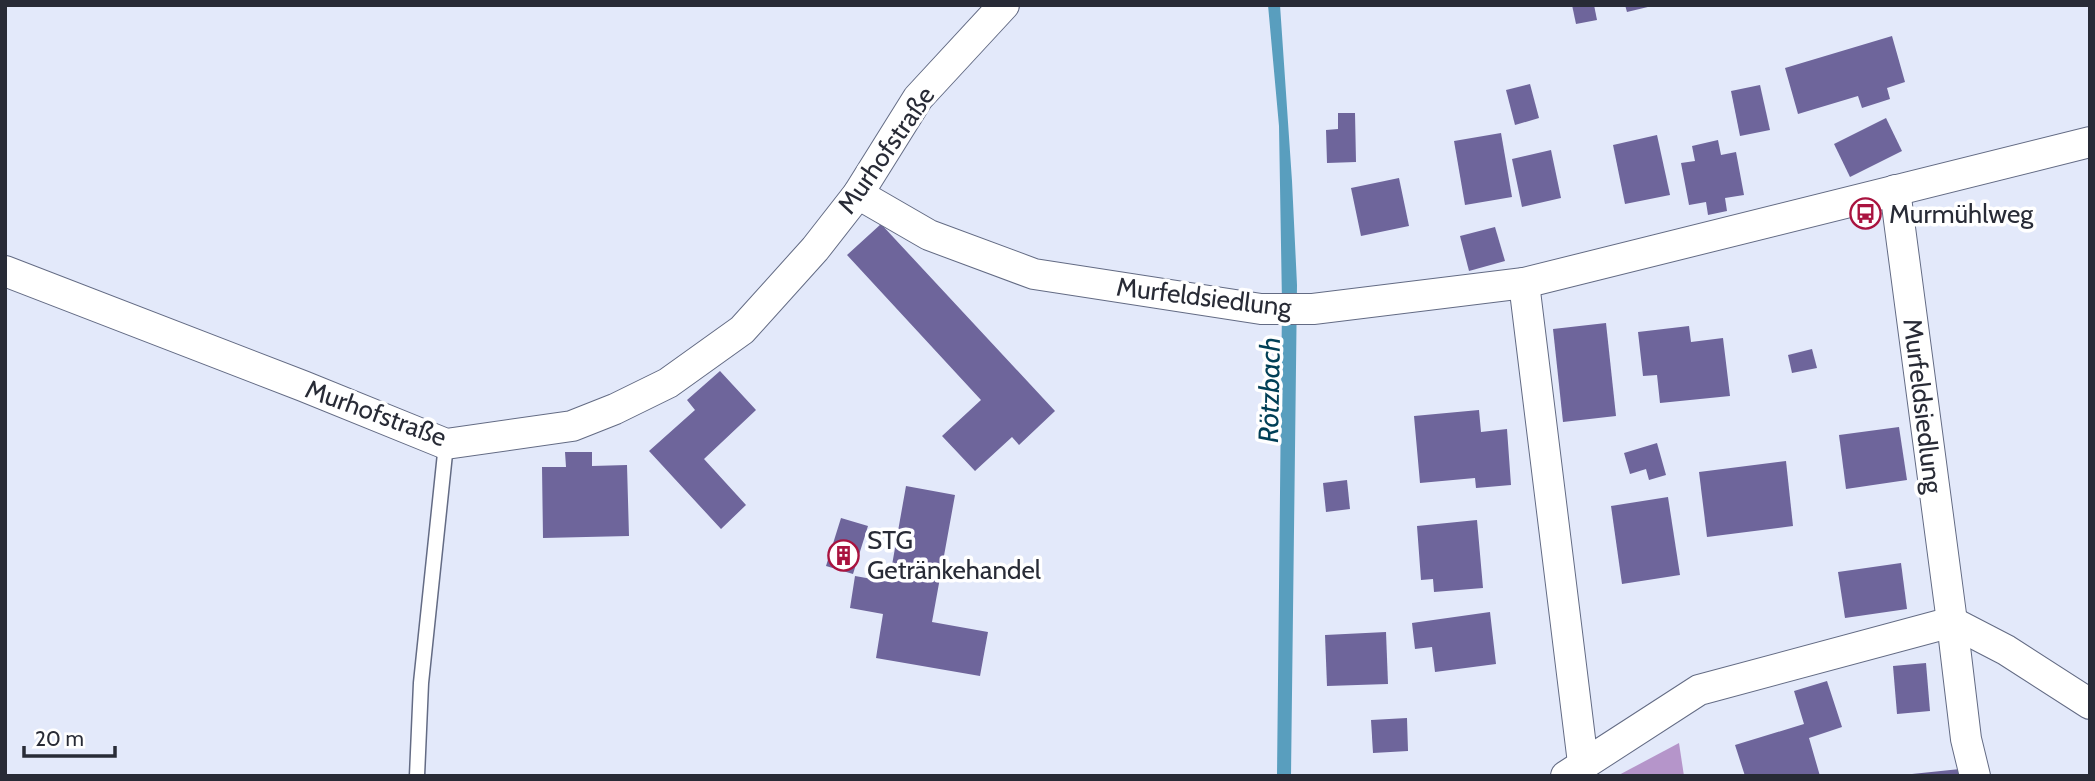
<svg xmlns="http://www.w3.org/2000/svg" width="2095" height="781" font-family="Cabin,sans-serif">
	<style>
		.forest { fill: #b595ca }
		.water { fill: #599ebe }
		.building { fill: #6e659b }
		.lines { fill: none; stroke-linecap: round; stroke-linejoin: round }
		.lane-casing { stroke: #636b84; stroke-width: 17 }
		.street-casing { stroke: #636b84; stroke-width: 32 }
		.lane { stroke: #fff; stroke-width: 14 }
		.street { stroke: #fff; stroke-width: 30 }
		.labels { text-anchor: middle; stroke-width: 7; stroke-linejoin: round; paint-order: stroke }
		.street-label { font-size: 26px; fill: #282b36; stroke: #fff }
		.poi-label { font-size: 26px; fill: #282b36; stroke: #fff; text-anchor: start }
		.water-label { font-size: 28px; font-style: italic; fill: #003f56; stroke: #fff }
	</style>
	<rect width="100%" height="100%" fill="#e3e9fa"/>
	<path class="forest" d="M 1679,743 L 1684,776 L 1617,776 Z"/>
	<path class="water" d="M 1268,5 L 1280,5 L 1292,181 L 1297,285 L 1291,776 L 1277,776 L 1282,304 L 1279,126 Z"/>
	<g class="building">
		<path d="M 1572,5 L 1594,5 L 1597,20 L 1576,24 Z"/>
		<path d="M 1625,5 L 1652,5 L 1652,6 L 1627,12 Z"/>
		<path d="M 1892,36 L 1905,82 L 1887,88 L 1890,99 L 1862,108 L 1858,96 L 1798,114 L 1785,68 Z"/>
		<path d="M 1530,84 L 1539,118 L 1515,125 L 1506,90 Z"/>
		<path d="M 1760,85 L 1770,130 L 1740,136 L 1731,91 Z"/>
		<path d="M 1338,113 L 1355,113 L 1356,162 L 1327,163 L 1326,130 L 1338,129 Z"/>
		<path d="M 1886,118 L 1902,151 L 1850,177 L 1834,144 Z"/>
		<path d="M 1501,133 L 1512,197 L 1465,205 L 1454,141 Z"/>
		<path d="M 1657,135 L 1670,195 L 1625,204 L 1613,145 Z"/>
		<path d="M 1718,140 L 1721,155 L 1736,152 L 1744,195 L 1725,198 L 1727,211 L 1708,215 L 1706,202 L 1689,205 L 1681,163 L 1695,161 L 1692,146 Z"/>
		<path d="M 1551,150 L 1561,198 L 1522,207 L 1512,159 Z"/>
		<path d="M 1399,178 L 1409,226 L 1361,236 L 1351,188 Z"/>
		<path d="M 881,224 L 1055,411 L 1019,445 L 1012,437 L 975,471 L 942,436 L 981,400 L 847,255 Z"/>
		<path d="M 1495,227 L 1505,261 L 1469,271 L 1460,236 Z"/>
		<path d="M 1606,323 L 1616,416 L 1563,422 L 1553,329 Z"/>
		<path d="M 1689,326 L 1691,342 L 1723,338 L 1730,396 L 1660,403 L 1657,375 L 1643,376 L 1638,332 Z"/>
		<path d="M 1812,349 L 1817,368 L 1792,373 L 1788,355 Z"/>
		<path d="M 720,371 L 756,410 L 704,459 L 746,505 L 721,529 L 649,451 L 695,410 L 687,400 Z"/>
		<path d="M 1479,410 L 1481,432 L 1507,429 L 1511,485 L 1476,488 L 1475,478 L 1420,483 L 1414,416 Z"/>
		<path d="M 1899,427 L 1907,480 L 1846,489 L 1839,435 Z"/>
		<path d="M 1657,443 L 1666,475 L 1649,480 L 1646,469 L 1630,474 L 1624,453 Z"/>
		<path d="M 565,452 L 592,452 L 592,466 L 627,465 L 629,536 L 543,538 L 542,467 L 566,467 Z"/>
		<path d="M 1786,461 L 1793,526 L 1707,537 L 1699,472 Z"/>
		<path d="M 1347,480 L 1350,509 L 1326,512 L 1323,483 Z"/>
		<path d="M 906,486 L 955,495 L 932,622 L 988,632 L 980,676 L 876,658 L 883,614 L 850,608 L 855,576 L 889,582 Z"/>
		<path d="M 1668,497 L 1680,575 L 1622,584 L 1611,506 Z"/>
		<path d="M 841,518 L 868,526 L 853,574 L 826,566 Z"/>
		<path d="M 1477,520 L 1483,588 L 1434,592 L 1433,579 L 1421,580 L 1417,526 Z"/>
		<path d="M 1901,563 L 1907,609 L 1845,618 L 1838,572 Z"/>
		<path d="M 1490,612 L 1496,664 L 1435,672 L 1432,647 L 1415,649 L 1412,623 Z"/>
		<path d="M 1386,632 L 1388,684 L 1327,686 L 1325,635 Z"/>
		<path d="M 1926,663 L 1930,711 L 1897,714 L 1893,666 Z"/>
		<path d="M 1827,681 L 1842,727 L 1809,738 L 1820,776 L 1745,776 L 1735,745 L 1804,724 L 1794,691 Z"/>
		<path d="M 1407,718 L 1408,751 L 1373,753 L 1371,720 Z"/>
		<path d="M 1960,769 L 1961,776 L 1912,776 L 1912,774 Z"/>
	</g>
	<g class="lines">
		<defs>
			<path id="lane" d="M 417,776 L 421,683 L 446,444"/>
			<g id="street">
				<path d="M 858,194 L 929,235 L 1034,274 L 1261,309 L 1313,309 L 1524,283 L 2090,142"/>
				<path d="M 5,271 L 303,386 L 446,444 L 572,426 L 615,409 L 668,383 L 742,330 L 815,249 L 858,194 L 918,98 L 1004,5"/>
				<path d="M 1524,283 L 1583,763"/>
				<path d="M 1952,622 L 2006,650 L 2090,704"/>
				<path d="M 1952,622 L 1966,739 L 1975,776"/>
				<path d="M 1566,776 L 1699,690 L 1952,622 L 1895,190"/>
			</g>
		</defs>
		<use href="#lane" class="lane-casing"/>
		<use href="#street" class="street-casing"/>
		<use href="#lane" class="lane"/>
		<use href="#street" class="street"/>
	</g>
	<defs>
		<symbol id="bus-ring" viewBox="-11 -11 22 22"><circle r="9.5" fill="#fff" stroke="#a9133f" stroke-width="1.5"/><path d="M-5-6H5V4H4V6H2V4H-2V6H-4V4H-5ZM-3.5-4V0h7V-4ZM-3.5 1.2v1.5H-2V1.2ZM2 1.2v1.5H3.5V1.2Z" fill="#a9133f"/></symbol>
		<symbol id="building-ring" viewBox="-11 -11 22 22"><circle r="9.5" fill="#fff" stroke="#a9133f" stroke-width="1.5"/><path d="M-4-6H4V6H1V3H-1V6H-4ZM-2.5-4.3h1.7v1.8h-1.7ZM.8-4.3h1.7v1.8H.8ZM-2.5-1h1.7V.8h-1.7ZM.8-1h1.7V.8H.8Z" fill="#a9133f"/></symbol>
	</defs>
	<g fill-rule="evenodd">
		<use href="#bus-ring" x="1848" y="196" width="35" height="35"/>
		<use href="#building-ring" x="826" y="538" width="35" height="35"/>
	</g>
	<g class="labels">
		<g class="street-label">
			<text transform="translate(886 150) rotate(-55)" y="9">Murhofstraße</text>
			<text transform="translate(1204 297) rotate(7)" y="9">Murfeldsiedlung</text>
			<text transform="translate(1923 406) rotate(83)" y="9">Murfeldsiedlung</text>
			<text transform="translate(376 413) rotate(20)" y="9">Murhofstraße</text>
		</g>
		<g class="poi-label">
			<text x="1889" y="223">Murmühlweg</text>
			<text x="867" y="549">STG<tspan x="867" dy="30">Getränkehandel</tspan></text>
		</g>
		<g class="water-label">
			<text transform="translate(1269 390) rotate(-89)" y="10">Rötzbach</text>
		</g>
	</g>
	<rect width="2095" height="781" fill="none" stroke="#282b36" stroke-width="14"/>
	<path d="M24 746v10h91v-10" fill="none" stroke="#282b36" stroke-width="3.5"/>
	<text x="35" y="746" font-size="21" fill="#282b36" stroke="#ffffff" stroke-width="5" paint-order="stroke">20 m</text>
</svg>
